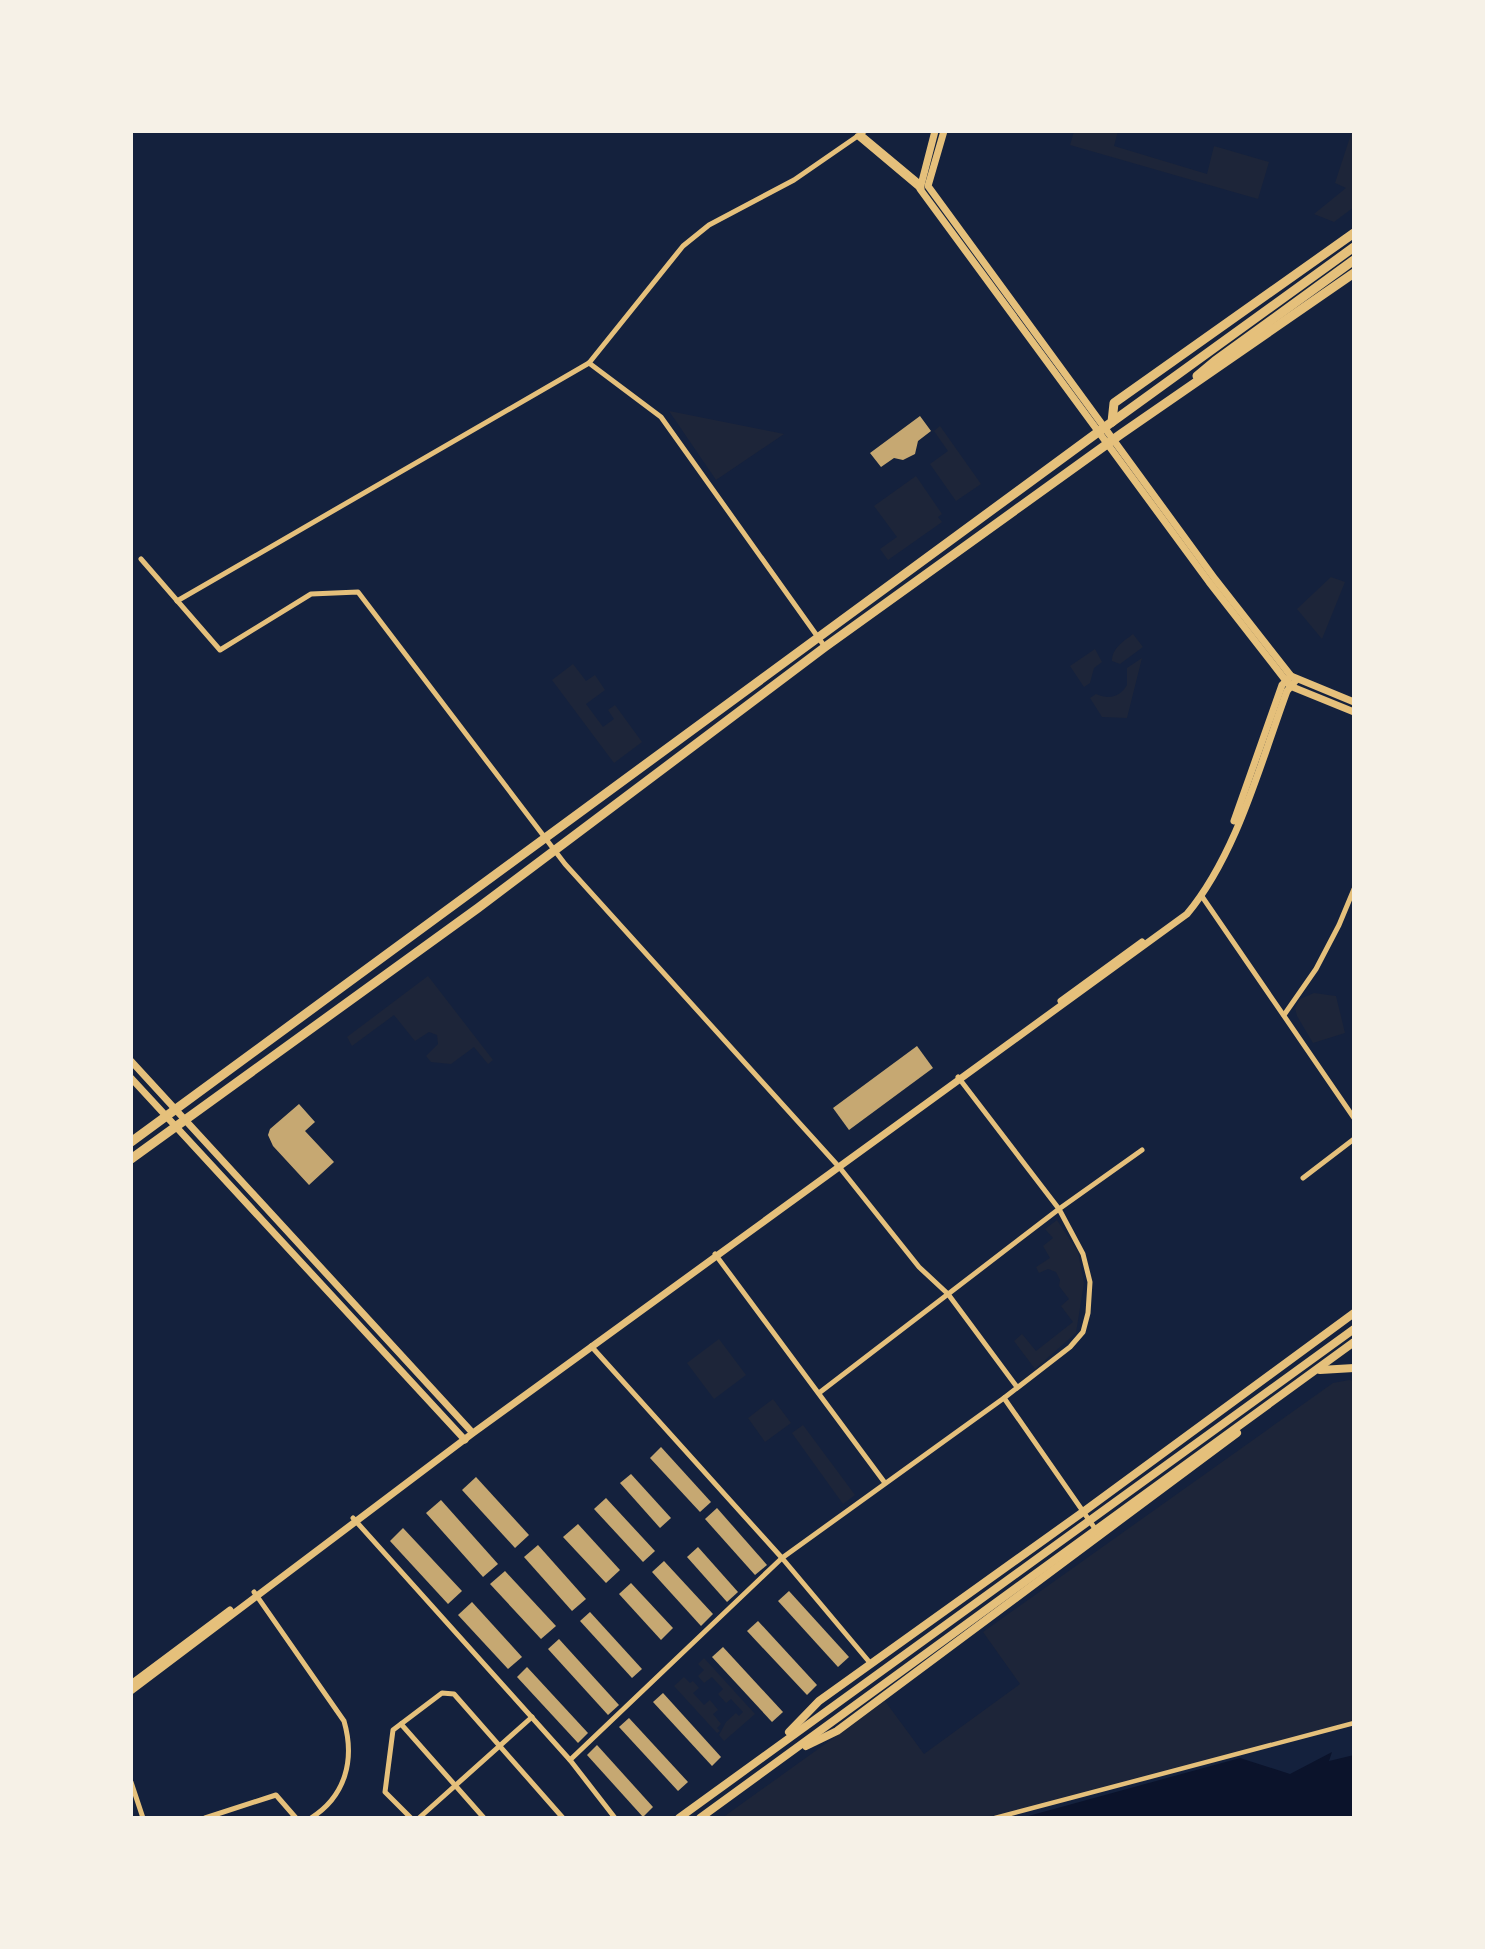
<svg xmlns="http://www.w3.org/2000/svg" width="1485" height="1949" font-family="Lora,serif">
	<style>
		.green { fill: #1d2539 }
		.water { fill: #0b132b }
		.building { fill: #c6a872 }
		.lines { fill: none; stroke-linecap: round; stroke-linejoin: round }
		.pedestrian { stroke: #e5c07b; stroke-width: 4.5 }
		.minor { stroke: #e5c07b; stroke-width: 5 }
		.tertiary { stroke: #e5c07b; stroke-width: 7 }
		.secondary { stroke: #e5c07b; stroke-width: 8 }
		.primary { stroke: #e5c07b; stroke-width: 9 }
	</style>
	<rect width="100%" height="100%" fill="#14213d"/>
	<g class="green">
		<path d="M 1074,131 L 1118,131 L 1114,146 L 1207,174 L 1214,146 L 1269,162 L 1258,199 L 1070,145 Z"/>
		<path d="M 1352,131 L 1354,131 L 1354,207 L 1334,222 L 1314,214 L 1346,188 L 1335,183 Z"/>
		<path d="M 669,411 L 784,434 L 716,480 Z"/>
		<path d="M 940,426 L 981,484 L 956,501 L 930,464 L 948,451 L 934,431 Z"/>
		<path d="M 916,476 L 942,514 L 938,517 L 942,522 L 888,560 L 880,549 L 897,537 L 874,506 Z"/>
		<path d="M 1331,577 L 1345,582 L 1322,639 L 1297,609 Z"/>
		<path d="M 1133,634 L 1143,647 L 1120,664 L 1112,661 C 1112,648 1124,641 1133,634 Z"/>
		<path d="M 1095,649 L 1102,662 L 1094,668 L 1090,683 L 1084,687 L 1070,666 Z"/>
		<path d="M 1142,658 L 1127,718 L 1102,717 L 1090,698 L 1096,694 C 1109,700 1120,697 1127,685 L 1127,668 Z"/>
		<path d="M 573,664 L 586,681 L 595,675 L 605,690 L 586,704 L 603,727 L 614,719 L 608,710 L 615,705 L 642,742 L 614,763 L 552,680 Z"/>
		<path d="M 428,976 L 493,1060 L 488,1064 L 474,1047 L 451,1064 L 431,1062 L 426,1056 L 438,1044 L 437,1035 L 429,1032 L 415,1041 L 394,1015 L 352,1046 L 347,1037 Z"/>
		<path d="M 1314,993 L 1336,996 L 1345,1033 L 1313,1043 L 1297,1016 L 1295,1008 L 1300,999 Z"/>
		<path d="M 1057,1220 L 1078,1252 L 1084,1283 L 1076,1333 L 1035,1369 L 1014,1341 L 1022,1334 L 1036,1351 L 1073,1322 L 1061,1306 L 1069,1299 L 1059,1286 L 1060,1280 L 1056,1272 L 1048,1269 L 1039,1273 L 1036,1267 L 1050,1258 L 1043,1246 L 1053,1238 L 1045,1229 Z"/>
		<path d="M 719,1339 L 746,1375 L 714,1399 L 687,1363 Z"/>
		<path d="M 1349,1380 L 1354,1381 L 1354,1723 L 995,1818 L 722,1818 L 885,1701 L 924,1754 L 1020,1684 L 983,1632 L 1333,1383 Z"/>
		<path d="M 773,1399 L 791,1423 L 765,1442 L 748,1418 Z"/>
		<path d="M 803,1425 L 855,1495 L 843,1504 L 792,1433 Z"/>
		<path d="M 704,1658 L 755,1714 L 724,1741 L 719,1735 L 726,1722 L 736,1713 L 739,1716 L 743,1712 L 731,1699 L 726,1703 L 718,1694 L 723,1689 L 712,1677 L 704,1683 L 698,1676 L 704,1670 L 698,1664 Z"/>
		<path d="M 684,1677 L 690,1683 L 693,1681 L 699,1688 L 693,1693 L 704,1705 L 710,1700 L 718,1710 L 713,1714 L 721,1724 L 717,1728 L 720,1731 L 717,1733 L 674,1686 Z"/>
	</g>
	<path class="water" d="M 1332,1752 L 1329,1761 L 1354,1755 L 1354,1818 L 1021,1818 L 1240,1758 L 1290,1774 Z"/>
	<g class="building">
		<path d="M 920,416 L 931,431 L 918,441 L 915,454 L 903,460 L 894,458 L 881,467 L 870,453 Z"/>
		<path d="M 917,1046 L 933,1068 L 849,1130 L 833,1108 Z"/>
		<path d="M 299,1104 L 315,1122 L 305,1131 L 334,1162 L 309,1185 L 273,1146 L 268,1135 L 270,1129 Z"/>
		<path d="M 661,1447 L 711,1502 L 700,1512 L 650,1458 Z"/>
		<path d="M 631,1474 L 671,1518 L 660,1528 L 620,1483 Z"/>
		<path d="M 476,1477 L 529,1535 L 515,1548 L 462,1490 Z"/>
		<path d="M 606,1498 L 655,1551 L 643,1562 L 594,1509 Z"/>
		<path d="M 441,1500 L 498,1564 L 483,1577 L 426,1513 Z"/>
		<path d="M 717,1508 L 767,1565 L 755,1575 L 705,1519 Z"/>
		<path d="M 578,1524 L 620,1570 L 606,1583 L 563,1537 Z"/>
		<path d="M 403,1528 L 462,1591 L 448,1604 L 390,1541 Z"/>
		<path d="M 538,1545 L 586,1599 L 572,1611 L 524,1557 Z"/>
		<path d="M 698,1547 L 738,1592 L 727,1602 L 687,1557 Z"/>
		<path d="M 664,1561 L 713,1614 L 701,1626 L 652,1572 Z"/>
		<path d="M 505,1571 L 556,1626 L 541,1639 L 490,1584 Z"/>
		<path d="M 631,1583 L 673,1628 L 661,1640 L 619,1594 Z"/>
		<path d="M 789,1591 L 849,1657 L 838,1667 L 778,1601 Z"/>
		<path d="M 472,1602 L 522,1657 L 508,1669 L 458,1615 Z"/>
		<path d="M 590,1612 L 642,1669 L 632,1678 L 580,1621 Z"/>
		<path d="M 758,1621 L 817,1685 L 807,1695 L 747,1631 Z"/>
		<path d="M 559,1639 L 619,1705 L 608,1715 L 548,1649 Z"/>
		<path d="M 723,1647 L 783,1712 L 772,1722 L 712,1657 Z"/>
		<path d="M 527,1667 L 588,1733 L 578,1743 L 517,1677 Z"/>
		<path d="M 663,1693 L 721,1757 L 712,1766 L 653,1702 Z"/>
		<path d="M 629,1718 L 688,1782 L 678,1791 L 619,1727 Z"/>
		<path d="M 597,1745 L 653,1807 L 643,1817 L 587,1755 Z"/>
	</g>
	<g class="lines">
		<path class="pedestrian" d="M 995,1818 L 1354,1723"/>
		<g class="minor">
			<path d="M 861,134 L 921,184"/>
			<path d="M 857,136 L 920,189 L 922,188"/>
			<path d="M 589,363 L 661,417 L 825,647"/>
			<path d="M 141,559 L 220,650 L 311,594 L 358,592 L 565,864 L 840,1168 L 919,1267 L 948,1294 L 1017,1387"/>
			<path d="M 177,601 L 589,363 L 683,246 L 709,225 L 794,180 L 865,131"/>
			<path d="M 1201,895 L 1354,1118"/>
			<path d="M 1284,1015 L 1316,969 L 1339,925 L 1354,889"/>
			<path d="M 1303,1178 L 1354,1139"/>
			<path d="M 715,1254 L 885,1483"/>
			<path d="M 591,1346 L 782,1558 L 871,1664"/>
			<path d="M 819,1393 L 1059,1209 L 1142,1150"/>
			<path d="M 1004,1398 L 1096,1530"/>
			<path d="M 353,1518 L 570,1760 L 615,1818"/>
			<path d="M 254,1592 L 344,1721 C 355,1759 346,1796 311,1818"/>
			<path d="M 401,1724 L 484,1818"/>
			<path d="M 570,1760 L 782,1558 L 1004,1398 L 1070,1347 L 1083,1332 L 1088,1313 L 1090,1282 L 1083,1254 L 1059,1209 L 958,1077"/>
			<path d="M 131,1782 L 143,1818"/>
			<path d="M 205,1818 L 276,1795 L 296,1818"/>
			<path d="M 411,1818 L 385,1792 L 393,1730 L 442,1693 L 454,1694 L 563,1818"/>
			<path d="M 419,1818 L 532,1717"/>
		</g>
		<g class="tertiary">
			<path d="M 935,131 L 920,189 L 1209,582 L 1290,686 L 1354,712"/>
			<path d="M 944,131 L 928,186 L 1215,579 L 1291,676 L 1354,702"/>
			<path d="M 1234,821 L 1282,685 L 1291,676"/>
			<path d="M 1061,1001 L 1142,942"/>
			<path d="M 131,1061 L 470,1430"/>
			<path d="M 131,1078 L 465,1440"/>
			<path d="M 131,1684 L 230,1610"/>
			<path d="M 131,1691 L 473,1433 L 1187,914 C 1237,854 1260,764 1287,691 L 1296,680"/>
		</g>
		<g class="secondary">
			<path d="M 1320,1370 L 1354,1368"/>
			<path d="M 789,1732 L 819,1701 L 1083,1512 L 1354,1313"/>
			<path d="M 806,1746 L 837,1731 L 1237,1433"/>
			<path d="M 679,1818 L 1354,1329"/>
			<path d="M 700,1818 L 1354,1342"/>
		</g>
		<g class="primary">
			<path d="M 1197,376 L 1215,361 L 1354,260"/>
			<path d="M 1112,422 L 1354,247"/>
			<path d="M 131,1142 L 1105,427 L 1112,422 L 1114,403 L 1354,233"/>
			<path d="M 131,1159 L 478,908 L 825,647 L 1121,434 L 1354,273"/>
		</g>
	</g>
	<rect width="1485" height="1949" fill="none" stroke="#f6f1e7" stroke-width="266"/>
</svg>
